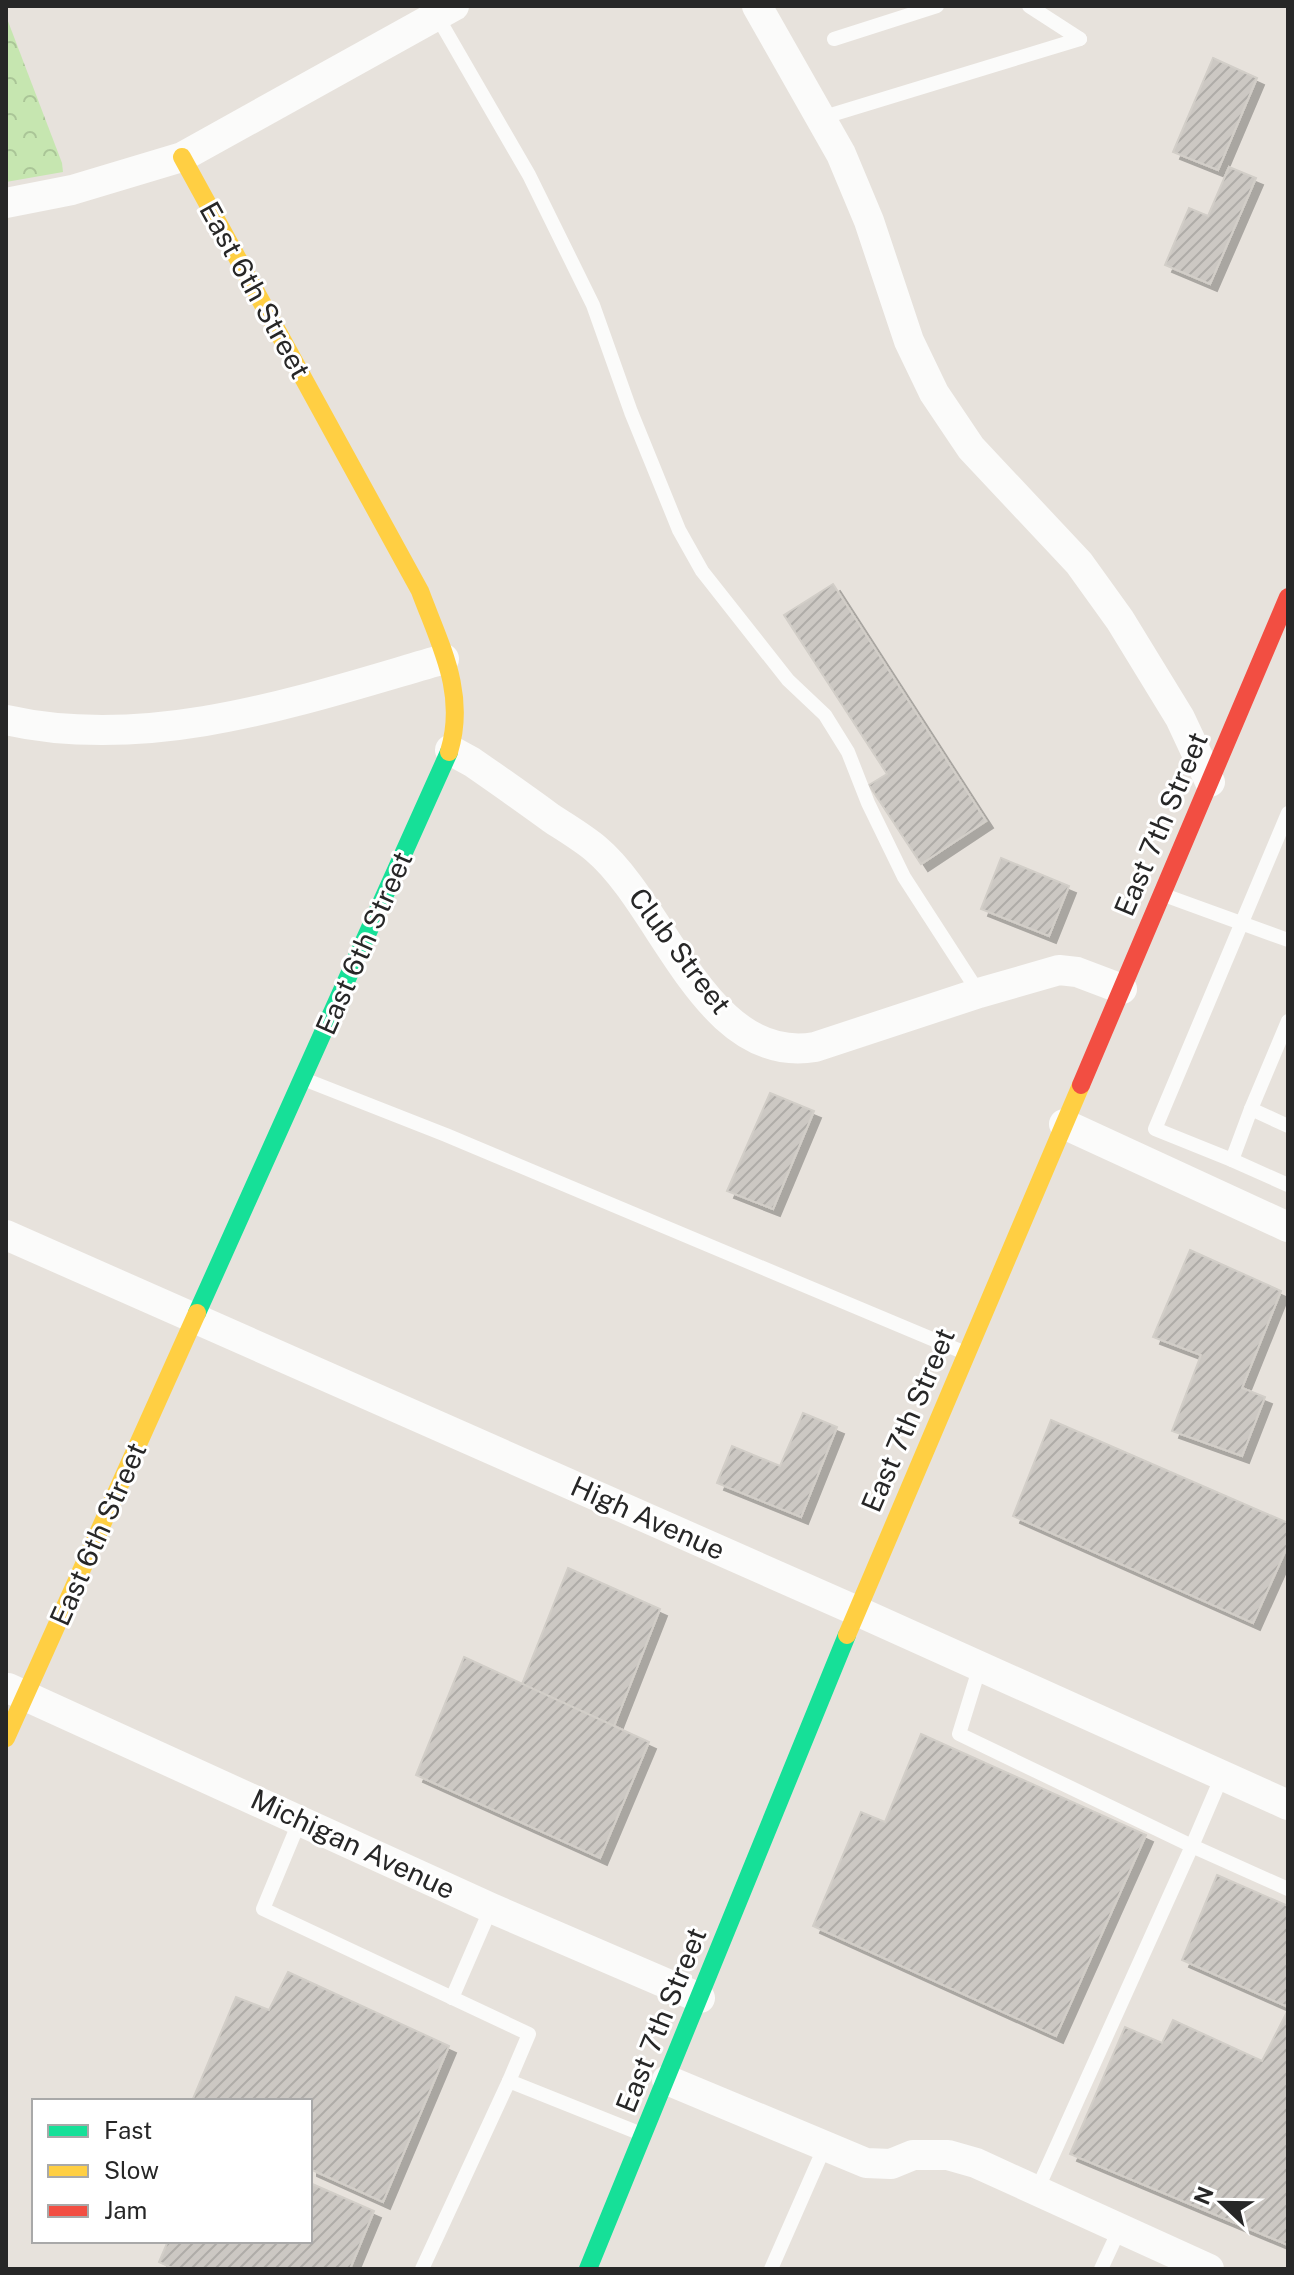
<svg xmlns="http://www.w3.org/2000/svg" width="1294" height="2275" font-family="'Public Sans',sans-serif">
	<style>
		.forest { fill: url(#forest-crowns) }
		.building { fill: url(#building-hatch); stroke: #d2cec8; stroke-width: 2; filter: url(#shadow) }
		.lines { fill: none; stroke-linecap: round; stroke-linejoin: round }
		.lane { stroke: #fbfbfa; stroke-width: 14 }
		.street { stroke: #fbfbfa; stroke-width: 30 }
		.fast { stroke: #16e098; stroke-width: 18 }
		.slow { stroke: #ffcf43; stroke-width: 18 }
		.jam { stroke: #f24e42; stroke-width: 18 }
		.labels { text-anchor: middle; stroke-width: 6; stroke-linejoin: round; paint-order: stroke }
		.street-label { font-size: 28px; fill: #272727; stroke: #fff }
	</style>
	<defs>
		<pattern id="forest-crowns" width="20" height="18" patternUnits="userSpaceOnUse" patternTransform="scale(2)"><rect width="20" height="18" fill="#c6e6b0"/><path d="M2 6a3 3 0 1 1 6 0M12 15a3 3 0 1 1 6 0" fill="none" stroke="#aac597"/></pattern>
		<pattern id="building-hatch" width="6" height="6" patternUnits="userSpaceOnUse" patternTransform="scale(2)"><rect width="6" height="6" fill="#ccc8c3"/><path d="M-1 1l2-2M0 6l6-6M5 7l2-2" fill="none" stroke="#afaca8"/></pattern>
		<filter id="shadow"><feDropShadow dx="7" dy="7" stdDeviation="0" flood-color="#0004"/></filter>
	</defs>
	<rect width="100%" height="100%" fill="#e7e2dc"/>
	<path class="forest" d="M 6,16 L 62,163 L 63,172 L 6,182 Z"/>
	<g class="building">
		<path d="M 1213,58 L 1257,78 L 1218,170 L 1173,152 Z"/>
		<path d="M 1229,167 L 1256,178 L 1210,284 L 1165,265 L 1189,208 L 1208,216 Z"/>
		<path d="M 833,584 L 986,821 L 921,864 L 869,785 L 887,774 L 784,615 Z"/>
		<path d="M 1001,858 L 1069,886 L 1049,936 L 981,909 Z"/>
		<path d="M 770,1093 L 814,1111 L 773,1209 L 727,1191 Z"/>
		<path d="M 1190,1250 L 1281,1291 L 1242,1388 L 1265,1397 L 1242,1456 L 1172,1431 L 1201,1355 L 1153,1337 Z"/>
		<path d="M 803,1413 L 837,1427 L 801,1517 L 717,1483 L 732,1446 L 780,1466 Z"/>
		<path d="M 1051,1420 L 1288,1523 L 1288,1545 L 1253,1623 L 1013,1516 Z"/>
		<path d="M 568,1568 L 660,1609 L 614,1726 L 522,1684 Z"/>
		<path d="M 464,1657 L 649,1742 L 600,1858 L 416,1775 Z"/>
		<path d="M 921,1734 L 1146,1835 L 1056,2036 L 813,1926 L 861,1812 L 885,1822 Z"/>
		<path d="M 1217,1875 L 1288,1906 L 1288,2007 L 1182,1960 Z"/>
		<path d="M 288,1972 L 449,2046 L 383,2202 L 310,2169 L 310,2101 L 192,2101 L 236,1997 L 269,2010 Z"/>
		<path d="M 1288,2010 L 1288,2245 L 1070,2154 L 1125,2027 L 1162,2043 L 1173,2020 L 1262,2061 Z"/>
		<path d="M 310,2183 L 374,2211 L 350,2269 L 174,2269 L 159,2262 L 168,2241 L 310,2241 Z"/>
	</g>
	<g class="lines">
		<g class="lane">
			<path d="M 1029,6 L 1080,39"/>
			<path d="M 437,16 L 529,175 L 593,305 L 631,412 L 679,530 L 702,571 L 788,680 L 825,715 L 848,752 L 868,803 L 904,877 L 979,993"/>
			<path d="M 834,39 L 937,6"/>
			<path d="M 821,118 L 1080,39"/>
			<path d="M 1164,895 L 1288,940"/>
			<path d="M 1288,1021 L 1251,1109 L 1232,1160 L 1288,1185"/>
			<path d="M 306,1080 L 446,1135 L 963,1352"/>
			<path d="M 1251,1109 L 1288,1126"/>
			<path d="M 1232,1160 L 1155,1129 L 1288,813"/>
			<path d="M 980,1666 L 959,1734 L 1192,1846 L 1037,2190"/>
			<path d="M 1222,1776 L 1192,1846 L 1288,1889"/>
			<path d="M 300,1820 L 263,1909 L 529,2034 L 509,2081"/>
			<path d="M 452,1998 L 491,1908"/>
			<path d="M 422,2269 L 509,2081 L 639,2133"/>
			<path d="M 771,2269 L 825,2146"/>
			<path d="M 1101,2269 L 1120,2228"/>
		</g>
		<g class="street">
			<path d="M 757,6 L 841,154 L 869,221 L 909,341 L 934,393 L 971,448 L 1079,563 L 1120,620 L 1180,718 L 1210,782"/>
			<path d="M 6,203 L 72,190 L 182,157 L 454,6"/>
			<path d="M 6,720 C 153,753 305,699 444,659"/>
			<path d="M 450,750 L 472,762 C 498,780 525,799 551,818 C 566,828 583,838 596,849 C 664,906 707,1066 815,1047 L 979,993 L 1059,970 L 1077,972 L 1122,989"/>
			<path d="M 1064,1124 L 1288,1227"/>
			<path d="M 6,1235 L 857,1611 L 1288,1805"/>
			<path d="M 8,1688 L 491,1908 L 700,1998"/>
			<path d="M 667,2080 L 866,2163 L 891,2164 L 913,2155 L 948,2155 L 976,2163 L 1209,2269"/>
		</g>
		<g class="fast">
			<path d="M 197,1313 L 449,752"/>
			<path d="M 588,2269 L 847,1635"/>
		</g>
		<g class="slow">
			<path d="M 182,157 L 420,591 C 440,645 467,693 449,752"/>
			<path d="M 847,1635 L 1081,1085"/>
			<path d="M 6,1738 L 197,1313"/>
		</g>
		<path class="jam" d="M 1081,1085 L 1288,597"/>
	</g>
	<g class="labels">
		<g class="street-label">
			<text transform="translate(255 290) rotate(61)" y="10">East 6th Street</text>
			<text transform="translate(1161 824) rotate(-67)" y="10">East 7th Street</text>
			<text transform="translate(364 943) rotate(-66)" y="10">East 6th Street</text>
			<text transform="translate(680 951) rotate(53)" y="10">Club Street</text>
			<text transform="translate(908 1420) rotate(-67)" y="10">East 7th Street</text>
			<text transform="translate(648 1518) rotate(24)" y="10">High Avenue</text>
			<text transform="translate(98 1534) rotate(-66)" y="10">East 6th Street</text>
			<text transform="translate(353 1844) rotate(25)" y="10">Michigan Avenue</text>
			<text transform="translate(661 2020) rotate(-68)" y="10">East 7th Street</text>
		</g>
	</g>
	<rect width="1294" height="2275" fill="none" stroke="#272727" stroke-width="16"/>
	<rect x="32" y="2099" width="280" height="144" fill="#ffffff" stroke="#a9a9a9" stroke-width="2"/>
	<rect x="48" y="2125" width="40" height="12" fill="#16e098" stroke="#a9a9a9" stroke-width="2"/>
	<text x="104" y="2139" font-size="24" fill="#272727">Fast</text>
	<rect x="48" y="2165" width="40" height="12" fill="#ffcf43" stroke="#a9a9a9" stroke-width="2"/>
	<text x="104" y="2179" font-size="24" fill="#272727">Slow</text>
	<rect x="48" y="2205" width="40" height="12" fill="#f24e42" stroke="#a9a9a9" stroke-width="2"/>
	<text x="104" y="2219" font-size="24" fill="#272727">Jam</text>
	<g transform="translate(1222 2203) rotate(292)" stroke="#ffffff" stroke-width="6" paint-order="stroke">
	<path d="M0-6L14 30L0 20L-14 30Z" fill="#272727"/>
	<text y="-12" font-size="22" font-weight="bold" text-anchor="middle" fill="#272727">N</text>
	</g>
</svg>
